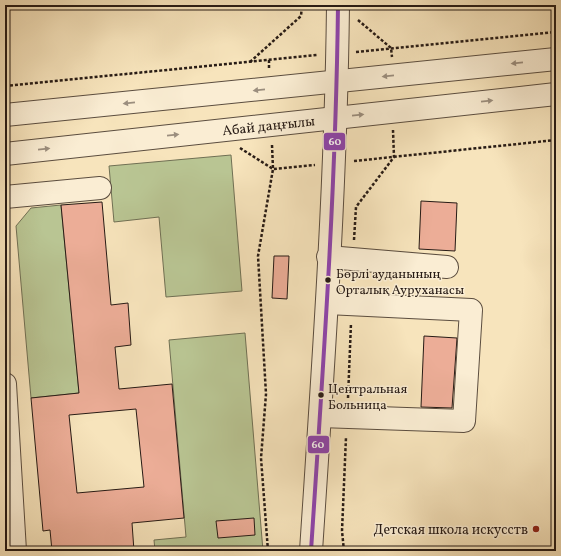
<svg xmlns="http://www.w3.org/2000/svg" width="561" height="556" font-family="Vollkorn,serif">
	<style>
		.green { fill: #b9c593; stroke: #707054 }
		.building { fill: #ecad97; stroke: #271b15; fill-rule: evenodd }
		.lines { fill: none; stroke-linecap: round; stroke-linejoin: round }
		.minor-casing { stroke: #5b4d3f; stroke-width: 24 }
		.path { stroke: #271b15; stroke-width: 2.5; stroke-dasharray: 3 2; stroke-linecap: butt }
		.minor { stroke: #faedd3; stroke-width: 22 }
		.bus-1-casing { stroke: #faedd3; stroke-width: 7 }
		.bus-1 { stroke: #8e44ad; stroke-width: 4 }
		.oneway { fill: #9b8e7e }
		.bus-dot { fill: #271b15; stroke: #faedd3; stroke-width: 1.5 }
		.poi-dot { fill: #8f2418; stroke: #faedd3; stroke-width: 1.5 }
		.labels { text-anchor: middle; stroke-width: 3; stroke-linejoin: round; paint-order: stroke }
		.bus-label { font-size: 13px; fill: #271b15; stroke: #faedd3; text-anchor: start }
		.street-label { font-size: 14px; fill: #271b15; stroke: #faedd3 }
		.poi-label { font-size: 14px; fill: #271b15; stroke: #faedd3; text-anchor: end }
		.line-badge { stroke: #faedd3; stroke-width: 1.5 }
		.badge-label { font-size: 11px; text-anchor: middle; font-weight: bold; fill: #fff }
	</style>
	<rect width="100%" height="100%" fill="#f7e4bc"/>
	<filter id="stains"><feTurbulence type="fractalNoise" baseFrequency=".005" numOctaves="4"/><feColorMatrix values="0 0 0 0 .2 0 0 0 0 .09 0 0 0 0 .02 0 0 0 .5 -.17"/></filter>
	<radialGradient id="worn" r=".72"><stop offset=".6" stop-color="#630" stop-opacity="0"/><stop offset="1" stop-color="#630" stop-opacity=".3"/></radialGradient>
	<g class="green">
		<path d="M 231,155 L 242,291 L 166,297 L 159,217 L 114,222 L 109,166 Z"/>
		<path d="M 61,205 L 79,393 L 31,398 L 16,226 L 31,208 Z"/>
		<path d="M 245,333 L 263,551 L 155,551 L 154,540 L 186,537 L 169,340 Z"/>
	</g>
	<g class="building">
		<path d="M 421,201 L 457,203 L 455,251 L 419,249 Z"/>
		<path d="M 102,202 L 111,305 L 128,303 L 131,345 L 115,347 L 119,389 L 172,384 L 184,518 L 132,523 L 134,551 L 52,551 L 50,530 L 43,531 L 31,398 L 79,393 L 61,205 ZM 136,409 L 144,487 L 77,493 L 69,415 Z"/>
		<path d="M 274,256 L 289,256 L 287,299 L 272,298 Z"/>
		<path d="M 424,336 L 457,338 L 452,408 L 421,407 Z"/>
		<path d="M 254,518 L 255,535 L 218,538 L 216,521 Z"/>
	</g>
	<g class="lines">
		<defs>
			<g id="minor">
				<path d="M 5,115 L 556,59"/>
				<path id="s1" d="M 5,154 L 556,94"/>
				<path d="M 5,197 L 100,188"/>
				<path d="M 328,257 L 447,267"/>
				<path d="M 5,384 L 15,551"/>
				<path d="M 320,416 L 464,421 L 471,310 L 327,303"/>
				<path d="M 311,551 C 323,369 336,187 338,5"/>
			</g>
		</defs>
		<use href="#minor" class="minor-casing"/>
		<g class="path">
			<path d="M 358,20 L 391,48 L 392,57"/>
			<path d="M 356,52 L 556,32"/>
			<path d="M 269,60 L 269,70"/>
			<path d="M 250,62 L 301,16 L 302,5"/>
			<path d="M 5,86 L 317,55"/>
			<path d="M 240,148 L 273,169 L 315,165"/>
			<path d="M 354,161 L 556,140"/>
			<path d="M 354,240 L 356,207 L 394,157 L 393,130"/>
			<path d="M 348,398 L 351,323"/>
			<path d="M 268,551 L 261,458 L 266,394 L 258,256 L 273,169 L 272,145"/>
			<path d="M 344,551 L 342,531 L 346,437"/>
		</g>
		<use href="#minor" class="minor"/>
		<defs>
			<path id="bus-1" d="M 311,551 C 323,369 336,187 338,5"/>
		</defs>
		<use href="#bus-1" class="bus-1-casing"/>
		<use href="#bus-1" class="bus-1"/>
	</g>
	<defs><path id="oneway-solid" d="M-6-.8H1V-3.2L6.5 0L1 3.2V.8H-6Z"/></defs>
	<g class="oneway">
		<use href="#oneway-solid" transform="translate(517 63) rotate(174)"/>
		<use href="#oneway-solid" transform="translate(388 76) rotate(174)"/>
		<use href="#oneway-solid" transform="translate(259 90) rotate(174)"/>
		<use href="#oneway-solid" transform="translate(487 101) rotate(-6)"/>
		<use href="#oneway-solid" transform="translate(129 103) rotate(174)"/>
		<use href="#oneway-solid" transform="translate(358 115) rotate(-6)"/>
		<use href="#oneway-solid" transform="translate(173 135) rotate(-6)"/>
		<use href="#oneway-solid" transform="translate(44 149) rotate(-6)"/>
	</g>
	<g class="bus-dot">
		<circle cx="328" cy="280" r="3.5"/>
		<circle cx="321" cy="395" r="3.5"/>
	</g>
	<circle class="poi-dot" cx="536" cy="529" r="4"/>
	<g class="labels">
		<g class="bus-label">
			<text x="336" y="278">Бөрлі ауданының<tspan x="336" dy="16">Орталық Ауруханасы</tspan></text>
			<text x="328" y="393">Центральная<tspan x="328" dy="16">Больница</tspan></text>
		</g>
		<g class="street-label">
			<text dy="5" stroke="none"><textPath href="#s1" startOffset="265">Абай даңғылы</textPath></text>
		</g>
		<g class="poi-label">
			<text x="528" y="534">Детская школа искусств</text>
		</g>
	</g>
	<g class="line-badge">
		<rect x="323" y="132" width="23" height="19" rx="4" fill="#8e44ad"/>
		<rect x="307" y="435" width="23" height="19" rx="4" fill="#8e44ad"/>
	</g>
	<g class="badge-label">
		<text x="335" y="145">60</text>
		<text x="318" y="448">60</text>
	</g>
	<rect width="561" height="556" fill="none" stroke="#f7e4bc" stroke-width="20"/>
	<rect x="6" y="6" width="549" height="544" fill="none" stroke="#271b15" stroke-width="2"/>
	<rect x="10" y="10" width="541" height="536" fill="none" stroke="#271b15"/>
	<rect width="100%" height="100%" filter="url(#stains)"/>
	<rect width="100%" height="100%" fill="url(#worn)"/>
</svg>
